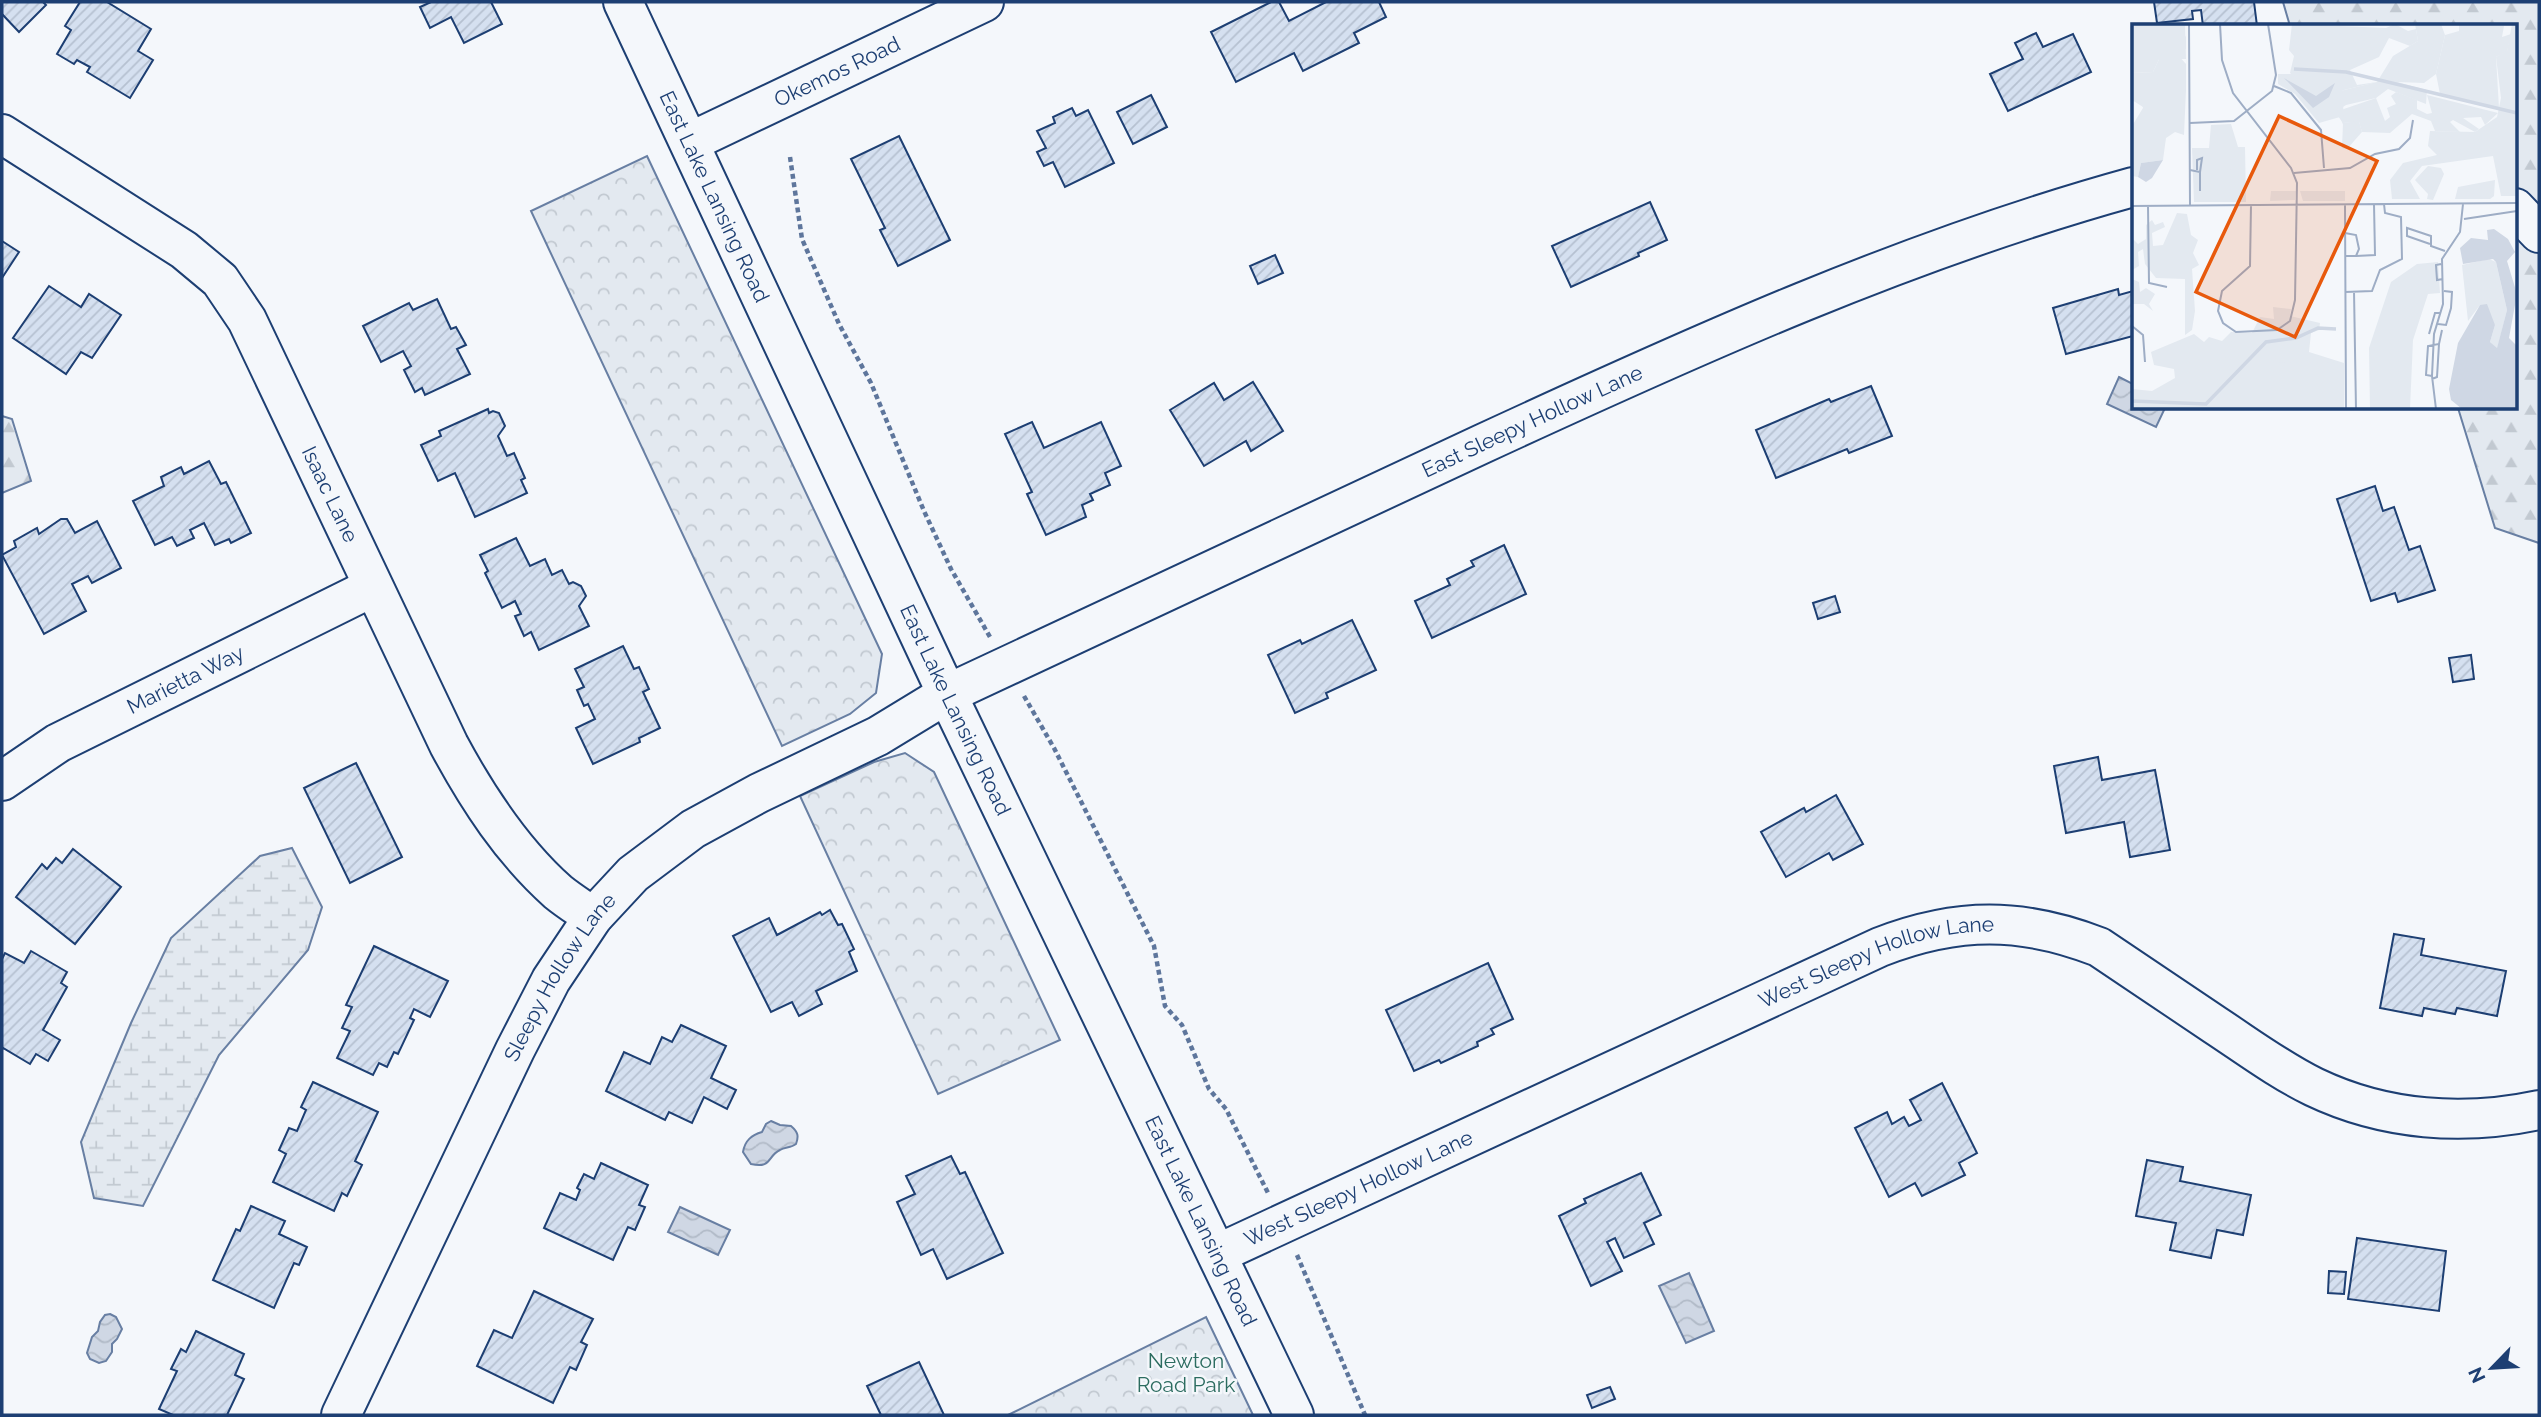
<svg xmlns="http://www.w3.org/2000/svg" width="2541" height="1417" font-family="Raleway,sans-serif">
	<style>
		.forest { fill: url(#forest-firs); stroke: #687fa3; stroke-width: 2 }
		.wetland { fill: url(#wetland-marsh); stroke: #687fa3; stroke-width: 2 }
		.park { fill: url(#park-crowns); stroke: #687fa3; stroke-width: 2 }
		.water { fill: url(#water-waves); stroke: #687fa3; stroke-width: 2 }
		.building { fill: url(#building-hatch); stroke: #1d3f73; stroke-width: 2 }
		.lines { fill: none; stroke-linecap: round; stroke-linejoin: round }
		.minor-casing { stroke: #1d3f73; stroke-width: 42 }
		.path { stroke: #5e769c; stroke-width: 4.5; stroke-dasharray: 5 3.5; stroke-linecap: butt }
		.minor { stroke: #f4f7fb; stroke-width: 38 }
		.labels { text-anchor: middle; stroke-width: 5; stroke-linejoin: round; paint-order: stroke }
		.street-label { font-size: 21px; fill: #1d3f73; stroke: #f4f7fb }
		.park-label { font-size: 21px; fill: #2c6c60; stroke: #f4f7fb }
		.inset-river { fill: none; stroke: #cfd7e4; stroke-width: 3.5 }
		.inset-road { fill: none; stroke: #9eadc5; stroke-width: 2 }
		.view { fill: #e8590c; fill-opacity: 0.15; stroke: #e8590c; stroke-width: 3.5 }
		.inset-edge { fill: none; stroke: #1d3f73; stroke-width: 3.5 }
	</style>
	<defs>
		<pattern id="forest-firs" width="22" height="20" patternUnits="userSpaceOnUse" patternTransform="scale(1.75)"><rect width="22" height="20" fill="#e3e9f0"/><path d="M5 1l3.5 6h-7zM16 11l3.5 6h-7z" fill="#c2c9d1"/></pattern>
		<pattern id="wetland-marsh" width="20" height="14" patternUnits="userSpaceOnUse" patternTransform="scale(1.75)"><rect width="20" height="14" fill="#e3e9f0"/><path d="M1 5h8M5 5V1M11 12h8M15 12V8" fill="none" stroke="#c2c9d1"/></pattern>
		<pattern id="park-crowns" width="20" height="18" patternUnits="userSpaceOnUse" patternTransform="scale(1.75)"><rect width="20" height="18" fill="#e3e9f0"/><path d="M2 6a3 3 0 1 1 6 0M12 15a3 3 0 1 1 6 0" fill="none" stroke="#c2c9d1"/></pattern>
		<pattern id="water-waves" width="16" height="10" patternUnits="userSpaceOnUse" patternTransform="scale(1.75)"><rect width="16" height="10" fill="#cfd7e4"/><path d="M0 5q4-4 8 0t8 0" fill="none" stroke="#b1bac7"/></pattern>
		<pattern id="building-hatch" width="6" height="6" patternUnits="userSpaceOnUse" patternTransform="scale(1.75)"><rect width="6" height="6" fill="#d5e0f0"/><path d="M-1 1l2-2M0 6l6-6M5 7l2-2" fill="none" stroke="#b6c1d1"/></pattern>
	</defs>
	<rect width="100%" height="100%" fill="#f4f7fb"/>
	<g class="forest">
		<path d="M 2283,2 L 2539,2 L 2539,543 L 2495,528 L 2458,408 L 2515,408 L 2515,26 L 2290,26 Z"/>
		<path d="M 2,416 L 12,419 L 31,481 L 2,493 Z"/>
	</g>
	<path class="wetland" d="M 292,848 L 322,907 L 308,950 L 219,1055 L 143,1206 L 94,1198 L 81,1142 L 131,1023 L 171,938 L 260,856 Z"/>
	<g class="park">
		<path d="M 647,156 L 882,654 L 876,693 L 850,714 L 782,746 L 531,211 Z"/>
		<path d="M 905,753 L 934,772 L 1060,1040 L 938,1094 L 800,796 L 874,762 Z"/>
		<path d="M 1206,1317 L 1253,1415 L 1008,1415 Z"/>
	</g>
	<g class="water">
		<path d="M 2119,377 L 2133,384 L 2133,408 L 2165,408 L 2156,427 L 2107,404 Z"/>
		<path d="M 771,1121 L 780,1125 L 791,1126 C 798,1132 799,1136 796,1144 C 791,1148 785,1147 780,1150 C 767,1156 772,1169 751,1164 L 743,1152 C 745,1140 752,1135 762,1132 L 766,1124 Z"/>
		<path d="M 680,1207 L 730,1230 L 718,1255 L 668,1232 Z"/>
		<path d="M 1689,1273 L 1714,1331 L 1686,1343 L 1659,1286 Z"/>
		<path d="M 110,1314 L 116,1317 L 122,1329 L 117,1339 L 112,1344 L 112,1352 L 106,1361 L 99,1363 L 90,1359 L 87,1353 L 92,1337 L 98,1331 L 100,1322 L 105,1315 Z"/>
	</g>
	<g class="building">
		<path d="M 2,2 L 43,2 L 46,5 L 19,32 L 2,14 Z"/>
		<path d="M 80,2 L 107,2 L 151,29 L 138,51 L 153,60 L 130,98 L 87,72 L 90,67 L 77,60 L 74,64 L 57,54 L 71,30 L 65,26 Z"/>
		<path d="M 431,2 L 491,2 L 502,24 L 464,43 L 451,17 L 430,28 L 420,7 Z"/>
		<path d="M 1271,2 L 1279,2 L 1289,21 L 1326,2 L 1379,2 L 1386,17 L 1354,33 L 1359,43 L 1303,71 L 1294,53 L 1236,82 L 1211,32 Z"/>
		<path d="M 2154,2 L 2254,2 L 2257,26 L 2203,26 L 2201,10 L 2192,11 L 2193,19 L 2157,23 Z"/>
		<path d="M 2036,33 L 2043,47 L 2073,34 L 2091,72 L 2008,111 L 1990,74 L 2023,59 L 2015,43 Z"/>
		<path d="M 1151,95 L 1167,127 L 1133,144 L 1117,112 Z"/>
		<path d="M 1072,108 L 1076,116 L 1088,110 L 1114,163 L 1065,187 L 1053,162 L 1044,166 L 1037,152 L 1046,148 L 1037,131 L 1055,123 L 1053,117 Z"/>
		<path d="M 899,136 L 950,240 L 898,266 L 880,230 L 885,228 L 851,159 Z"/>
		<path d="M 1650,202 L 1667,240 L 1638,253 L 1639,256 L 1571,287 L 1552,246 Z"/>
		<path d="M 2,241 L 19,252 L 2,278 Z"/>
		<path d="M 1275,255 L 1283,273 L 1258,284 L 1250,266 Z"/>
		<path d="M 49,286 L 81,307 L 89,294 L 121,315 L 92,358 L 81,352 L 66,374 L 13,338 Z"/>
		<path d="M 2118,289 L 2119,295 L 2133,291 L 2133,336 L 2066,354 L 2053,308 Z"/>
		<path d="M 437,299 L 451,329 L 456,327 L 466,345 L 457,349 L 470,374 L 425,395 L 422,388 L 415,392 L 404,370 L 411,366 L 403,351 L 381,362 L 363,326 L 409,303 L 413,310 Z"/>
		<path d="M 1253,382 L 1283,431 L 1251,451 L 1246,441 L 1204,466 L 1170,410 L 1214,383 L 1224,400 Z"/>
		<path d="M 1871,386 L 1892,436 L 1849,453 L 1847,449 L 1776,478 L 1756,430 L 1829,399 L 1831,402 Z"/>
		<path d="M 488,409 L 489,413 L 493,411 L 499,413 L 505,426 L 498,436 L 507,456 L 514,453 L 525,478 L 521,480 L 527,493 L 475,517 L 455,473 L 438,481 L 421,445 L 441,436 L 439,431 Z"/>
		<path d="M 1032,422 L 1044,448 L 1101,422 L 1121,466 L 1105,473 L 1110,485 L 1090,494 L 1093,500 L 1082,505 L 1086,517 L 1046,535 L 1027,494 L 1032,492 L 1005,434 Z"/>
		<path d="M 209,461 L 221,484 L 226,482 L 251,533 L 231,543 L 229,539 L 215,545 L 204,523 L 190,530 L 194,538 L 177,546 L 172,537 L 155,545 L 133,501 L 164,486 L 161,477 L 181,467 L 184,474 Z"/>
		<path d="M 2375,486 L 2383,511 L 2394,507 L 2409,550 L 2420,546 L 2435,590 L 2398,602 L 2395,593 L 2371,601 L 2337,499 Z"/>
		<path d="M 61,519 L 67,519 L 75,533 L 97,521 L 121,568 L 92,583 L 88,576 L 72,584 L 86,611 L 44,634 L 2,555 L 16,547 L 14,541 L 37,528 L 39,534 Z"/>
		<path d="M 516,538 L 530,566 L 545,559 L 552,575 L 562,570 L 569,584 L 573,582 L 581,586 L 586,596 L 579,606 L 589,626 L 539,650 L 531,632 L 524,636 L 515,616 L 521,614 L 515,601 L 502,608 L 485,573 L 488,571 L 480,555 Z"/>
		<path d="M 1504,545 L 1526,594 L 1432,638 L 1415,601 L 1450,585 L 1447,579 L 1474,566 L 1471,561 Z"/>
		<path d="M 1835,596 L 1840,612 L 1818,619 L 1813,603 Z"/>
		<path d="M 1352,620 L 1376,670 L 1326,693 L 1328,698 L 1295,713 L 1268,655 L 1300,640 L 1302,644 Z"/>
		<path d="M 623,646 L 634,669 L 639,667 L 649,689 L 643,692 L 660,728 L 639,738 L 640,742 L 593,764 L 576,728 L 595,719 L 588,704 L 584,706 L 577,690 L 584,687 L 575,669 Z"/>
		<path d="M 2471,655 L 2474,679 L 2453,682 L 2449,658 Z"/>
		<path d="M 2098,757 L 2102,780 L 2155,770 L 2170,850 L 2130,857 L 2124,822 L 2066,833 L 2054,766 Z"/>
		<path d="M 356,763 L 402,857 L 350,883 L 304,788 Z"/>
		<path d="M 1836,795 L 1863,844 L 1833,860 L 1829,853 L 1786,877 L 1761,832 L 1804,808 L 1806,812 Z"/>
		<path d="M 73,849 L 121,887 L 75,944 L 16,897 L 42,864 L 47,869 L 56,858 L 62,863 Z"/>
		<path d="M 830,910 L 838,925 L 842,924 L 854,949 L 849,952 L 857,971 L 816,991 L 822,1004 L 799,1016 L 792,1002 L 771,1012 L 733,936 L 769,918 L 777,935 L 820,912 L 822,915 Z"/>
		<path d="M 2394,934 L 2424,939 L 2421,955 L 2506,971 L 2497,1016 L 2457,1008 L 2455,1014 L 2424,1008 L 2422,1016 L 2380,1008 Z"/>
		<path d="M 374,946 L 448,981 L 430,1017 L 414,1009 L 410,1018 L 414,1020 L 398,1054 L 394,1052 L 387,1067 L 379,1063 L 373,1075 L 337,1058 L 350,1031 L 342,1028 L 352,1007 L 346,1005 Z"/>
		<path d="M 31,951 L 67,972 L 61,983 L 67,987 L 43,1030 L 60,1040 L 48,1061 L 36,1054 L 30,1064 L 3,1048 L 2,1050 L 2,959 L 5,953 L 24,963 Z"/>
		<path d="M 1488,963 L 1513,1019 L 1491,1029 L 1494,1034 L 1477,1042 L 1478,1046 L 1441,1063 L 1439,1060 L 1414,1071 L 1386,1010 Z"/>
		<path d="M 681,1025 L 726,1046 L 711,1078 L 736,1090 L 727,1109 L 704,1097 L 692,1123 L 669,1112 L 665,1120 L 606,1091 L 624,1052 L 650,1064 L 662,1037 L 672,1042 Z"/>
		<path d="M 313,1082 L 378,1112 L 355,1161 L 362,1165 L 347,1196 L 342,1193 L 334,1211 L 273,1182 L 286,1154 L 279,1150 L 289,1128 L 297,1131 L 306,1110 L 301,1107 Z"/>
		<path d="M 1942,1083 L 1977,1153 L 1959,1163 L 1965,1175 L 1922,1196 L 1915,1183 L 1889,1197 L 1855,1128 L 1887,1112 L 1892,1124 L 1904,1117 L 1909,1126 L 1921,1120 L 1910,1100 Z"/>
		<path d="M 951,1156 L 960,1174 L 965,1172 L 1003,1253 L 947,1279 L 933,1249 L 921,1255 L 897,1202 L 915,1194 L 906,1176 Z"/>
		<path d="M 2147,1160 L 2183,1167 L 2180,1181 L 2251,1195 L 2243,1235 L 2217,1230 L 2211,1258 L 2170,1250 L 2176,1223 L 2136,1216 Z"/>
		<path d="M 601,1163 L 648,1185 L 639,1205 L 645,1207 L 635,1230 L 628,1227 L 613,1260 L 544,1228 L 560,1193 L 576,1200 L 580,1190 L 577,1188 L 584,1174 L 594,1179 Z"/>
		<path d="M 1641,1173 L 1661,1215 L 1644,1223 L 1654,1244 L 1624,1258 L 1615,1238 L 1607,1242 L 1622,1271 L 1591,1286 L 1559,1216 L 1586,1203 L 1584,1199 Z"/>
		<path d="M 251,1206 L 285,1221 L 279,1234 L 307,1247 L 299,1265 L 294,1263 L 274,1308 L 213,1280 L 236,1229 L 240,1231 Z"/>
		<path d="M 2357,1238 L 2446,1251 L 2439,1311 L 2348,1299 Z"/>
		<path d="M 2329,1271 L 2346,1272 L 2344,1294 L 2328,1293 Z"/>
		<path d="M 534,1291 L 593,1319 L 581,1342 L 587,1345 L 576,1370 L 570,1367 L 553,1403 L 477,1366 L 494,1330 L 512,1338 Z"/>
		<path d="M 196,1331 L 244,1354 L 235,1375 L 244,1379 L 227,1415 L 173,1415 L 159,1409 L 177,1371 L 171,1369 L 181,1349 L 186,1352 Z"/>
		<path d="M 919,1362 L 944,1415 L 881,1415 L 867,1386 Z"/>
		<path d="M 1610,1387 L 1615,1399 L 1592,1408 L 1587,1395 Z"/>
	</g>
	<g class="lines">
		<defs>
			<g id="minor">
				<path id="s1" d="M 623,2 L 947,694 L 1294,1415"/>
				<path id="s2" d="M 2,134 L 184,250 L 220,280 L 247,320 L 449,745 C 478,799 512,851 558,892 C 569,901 582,909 593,917"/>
				<path id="s3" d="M 690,142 L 984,2"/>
				<path d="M 2515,208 L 2539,233"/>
				<path id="s4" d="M 2,781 L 58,743 L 373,587"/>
				<path id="s5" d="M 1217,1254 L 1880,947 C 1957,917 2022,917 2099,947 C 2138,973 2176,999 2215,1025 C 2247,1046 2279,1070 2314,1087 C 2385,1121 2464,1126 2539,1110"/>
				<path id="s6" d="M 341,1415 L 515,1050 L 551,980 L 593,917 L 633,874 L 693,829 L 759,793 L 878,736 L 947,694 C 1126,612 1304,528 1482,444 C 1694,346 1908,249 2133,187"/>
			</g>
		</defs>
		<use href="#minor" class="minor-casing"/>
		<g class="path">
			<path d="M 790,157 L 802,239 L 839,324 L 871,383 L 924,511 L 951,569 L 990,637"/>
			<path d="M 1024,696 L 1054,748 L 1154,946 L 1165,1006 L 1182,1025 L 1209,1089 L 1226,1109 L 1268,1193"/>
			<path d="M 1297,1255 L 1365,1415"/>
		</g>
		<use href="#minor" class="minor"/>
	</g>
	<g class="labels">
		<g class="street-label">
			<text dy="7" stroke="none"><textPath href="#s3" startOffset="163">Okemos Road</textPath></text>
			<text dy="7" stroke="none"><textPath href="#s1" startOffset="215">East Lake Lansing Road</textPath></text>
			<text dy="7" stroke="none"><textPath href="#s6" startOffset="1626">East Sleepy Hollow Lane</textPath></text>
			<text dy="7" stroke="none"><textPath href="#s2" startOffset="504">Isaac Lane</textPath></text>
			<text dy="7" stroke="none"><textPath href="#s4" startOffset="210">Marietta Way</textPath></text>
			<text dy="7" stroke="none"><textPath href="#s1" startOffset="782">East Lake Lansing Road</textPath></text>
			<text dy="7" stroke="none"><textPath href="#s5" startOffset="723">West Sleepy Hollow Lane</textPath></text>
			<text dy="7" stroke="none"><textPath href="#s6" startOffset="490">Sleepy Hollow Lane</textPath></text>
			<text dy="7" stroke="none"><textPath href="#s5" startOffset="156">West Sleepy Hollow Lane</textPath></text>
			<text dy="7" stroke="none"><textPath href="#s1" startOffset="1349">East Lake Lansing Road</textPath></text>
		</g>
		<g class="park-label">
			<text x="1186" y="1368">Newton<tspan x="1186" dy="24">Road Park</tspan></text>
		</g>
	</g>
	<g transform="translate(2132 24)">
		<rect width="385" height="385" fill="#f4f7fb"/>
		<path d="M 160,0 L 254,4 L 263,0 L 276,7 L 284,5 L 286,17 L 278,22 L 257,14 L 247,33 L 218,46 L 225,61 L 245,58 L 208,67 L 177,66 L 158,49 L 162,32 L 157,26 ZM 327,0 L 372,2 L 370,13 L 379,10 L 375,28 L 364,33 L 367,84 L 308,70 L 304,50 L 313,11 L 327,7 ZM 54,12 L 54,25 L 46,31 L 54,40 L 54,67 L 11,83 L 0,76 L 0,49 L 21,48 L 31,27 ZM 264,68 L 285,76 L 285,85 L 295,90 L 300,89 L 295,71 L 366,89 L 353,101 L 349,93 L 331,94 L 347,105 L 343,108 L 321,96 L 318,98 L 328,108 L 303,107 L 299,97 L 280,90 L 258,109 L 230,108 L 227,98 L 211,99 L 203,88 L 244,74 L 253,97 L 258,93 L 255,84 L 264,80 L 259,72 ZM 306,238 L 308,269 L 296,270 L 281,316 L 278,385 L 238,385 L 237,324 L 259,258 L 285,240 Z" fill="#e3e9f0"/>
		<path d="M 283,0 L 309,0 L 313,11 L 304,50 L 292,59 L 265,58 L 295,66 L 294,80 L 256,65 L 244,74 L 214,81 L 190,96 L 208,67 L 245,58 L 261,32 L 286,17 ZM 380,0 L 385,0 L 385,172 L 369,172 L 361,132 L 290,142 L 278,157 L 288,175 L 260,175 L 258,156 L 271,139 L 305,131 L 296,122 L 298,107 L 343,108 L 365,93 L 369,74 L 364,33 L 375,27 ZM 0,17 L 31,27 L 21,48 L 0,49 ZM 47,58 L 54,66 L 52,111 L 43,108 L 34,114 L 31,136 L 9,139 L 6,153 L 0,152 L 0,102 L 11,84 L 8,71 L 14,62 ZM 227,97 L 230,108 L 215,125 L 210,124 L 211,99 ZM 45,189 L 55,190 L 59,211 L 66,216 L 61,229 L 67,241 L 60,245 L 63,287 L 60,306 L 53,311 L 53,255 L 24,254 L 13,240 L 11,225 L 6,228 L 7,242 L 0,246 L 0,214 L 6,220 L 14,215 L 14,201 L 20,196 L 23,201 L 31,198 L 33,203 L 20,209 L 21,222 L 31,221 ZM 0,255 L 7,258 L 8,268 L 14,264 L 23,270 L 17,280 L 21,287 L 12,280 L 0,280 ZM 141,283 L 159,285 L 158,292 L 188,299 L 187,306 L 179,309 L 177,328 L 212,339 L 212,385 L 169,378 L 0,385 L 0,365 L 20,367 L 43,354 L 42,345 L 22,341 L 19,328 L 62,310 L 72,318 L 77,313 L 90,317 L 99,308 L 120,309 L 128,293 L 142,295 Z" fill="#e3e9f0"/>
		<path d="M 296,142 L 309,144 L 312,150 L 301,176 L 295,175 L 296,170 L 283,156 ZM 363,156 L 362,172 L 358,175 L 323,175 L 326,163 Z" fill="#e3e9f0"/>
		<path d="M 0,0 L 53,0 L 54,35 L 0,35 ZM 146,50 L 210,50 L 212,103 L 208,93 L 187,99 L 163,70 L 146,60 ZM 99,100 L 106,123 L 113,123 L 114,178 L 62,178 L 60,124 L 77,124 L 79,101 ZM 139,167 L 164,167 L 163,176 L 138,177 ZM 168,167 L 213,167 L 213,177 L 171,177 ZM 357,235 L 364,238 L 375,286 L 365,325 L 358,318 L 363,301 L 348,281 L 336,297 L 330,241 ZM 142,311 L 144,338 L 212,339 L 212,385 L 0,385 L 0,380 L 59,381 L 59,339 L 91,339 L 102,312 Z" fill="#e3e9f0"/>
		<path d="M 80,135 L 105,135 L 105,145 L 80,146 Z" fill="#e3e9f0"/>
		<path d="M 152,54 L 184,72 L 203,59 L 197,73 L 181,84 ZM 31,136 L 20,154 L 14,158 L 6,153 L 9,139 ZM 362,205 L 376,215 L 383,228 L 375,237 L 385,270 L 377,314 L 385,322 L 385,385 L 330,385 L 319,376 L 317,365 L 326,319 L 348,281 L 355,280 L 363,301 L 358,318 L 365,324 L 375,286 L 364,238 L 361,235 L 331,240 L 328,224 L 339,214 L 356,216 L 355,206 Z" fill="#cfd7e4"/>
		<path class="inset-river" d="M 162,45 L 214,48 L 385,89M 0,377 L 74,380 L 134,318 L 164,314 L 186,304 L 204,305"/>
		<path class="inset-road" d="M 57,0 L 58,182M 88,0 L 90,36 L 101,69 L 159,144 L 165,159 L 163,276 L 158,297 L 145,306 L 104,308 L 91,299 L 86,287 L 90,267 L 118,242 L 119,181M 142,62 L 159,69 L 189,106 L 192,144M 58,99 L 102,97 L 140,67 L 144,51 L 136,0M 58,146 L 68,148 L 68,167M 65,146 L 65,136 L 70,134 L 68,148M 162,149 L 218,144 L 243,130 L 267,125 L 278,114 L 281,96M 213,181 L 214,385M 0,182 L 385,179M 16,182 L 17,259 L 35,263M 332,195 L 385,187M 213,209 L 224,211 L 227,225 L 224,232 L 213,232M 298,220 L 275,212 L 275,204 L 299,212 L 299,222 L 313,227M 224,232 L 243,231 L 242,180M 309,240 L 304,241 L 305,256 L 311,255M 222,267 L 224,385M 213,268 L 240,267 L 248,246 L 270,235 L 269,193 L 253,189 L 252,180M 306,300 L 314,301 L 319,284 L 320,268 L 312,267M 0,302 L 11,311 L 13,338M 297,310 L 303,289 L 309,289M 300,352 L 294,351 L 296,322 L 307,320 L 310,306M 300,355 L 305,353 L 307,320M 304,385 L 300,352 L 302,310 L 311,280 L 310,235 L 328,208 L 331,180"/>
		<path class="view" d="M 147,92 L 245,137 L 163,313 L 64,268 Z"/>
		<rect width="385" height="385" class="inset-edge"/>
	</g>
	<rect width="2541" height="1417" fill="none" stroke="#1d3f73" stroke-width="7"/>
	<g transform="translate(2492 1368) rotate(245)" stroke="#f4f7fb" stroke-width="5" paint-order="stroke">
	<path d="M0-5L12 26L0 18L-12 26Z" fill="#1d3f73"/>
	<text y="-10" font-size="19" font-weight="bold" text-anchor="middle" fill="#1d3f73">N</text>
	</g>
</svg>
